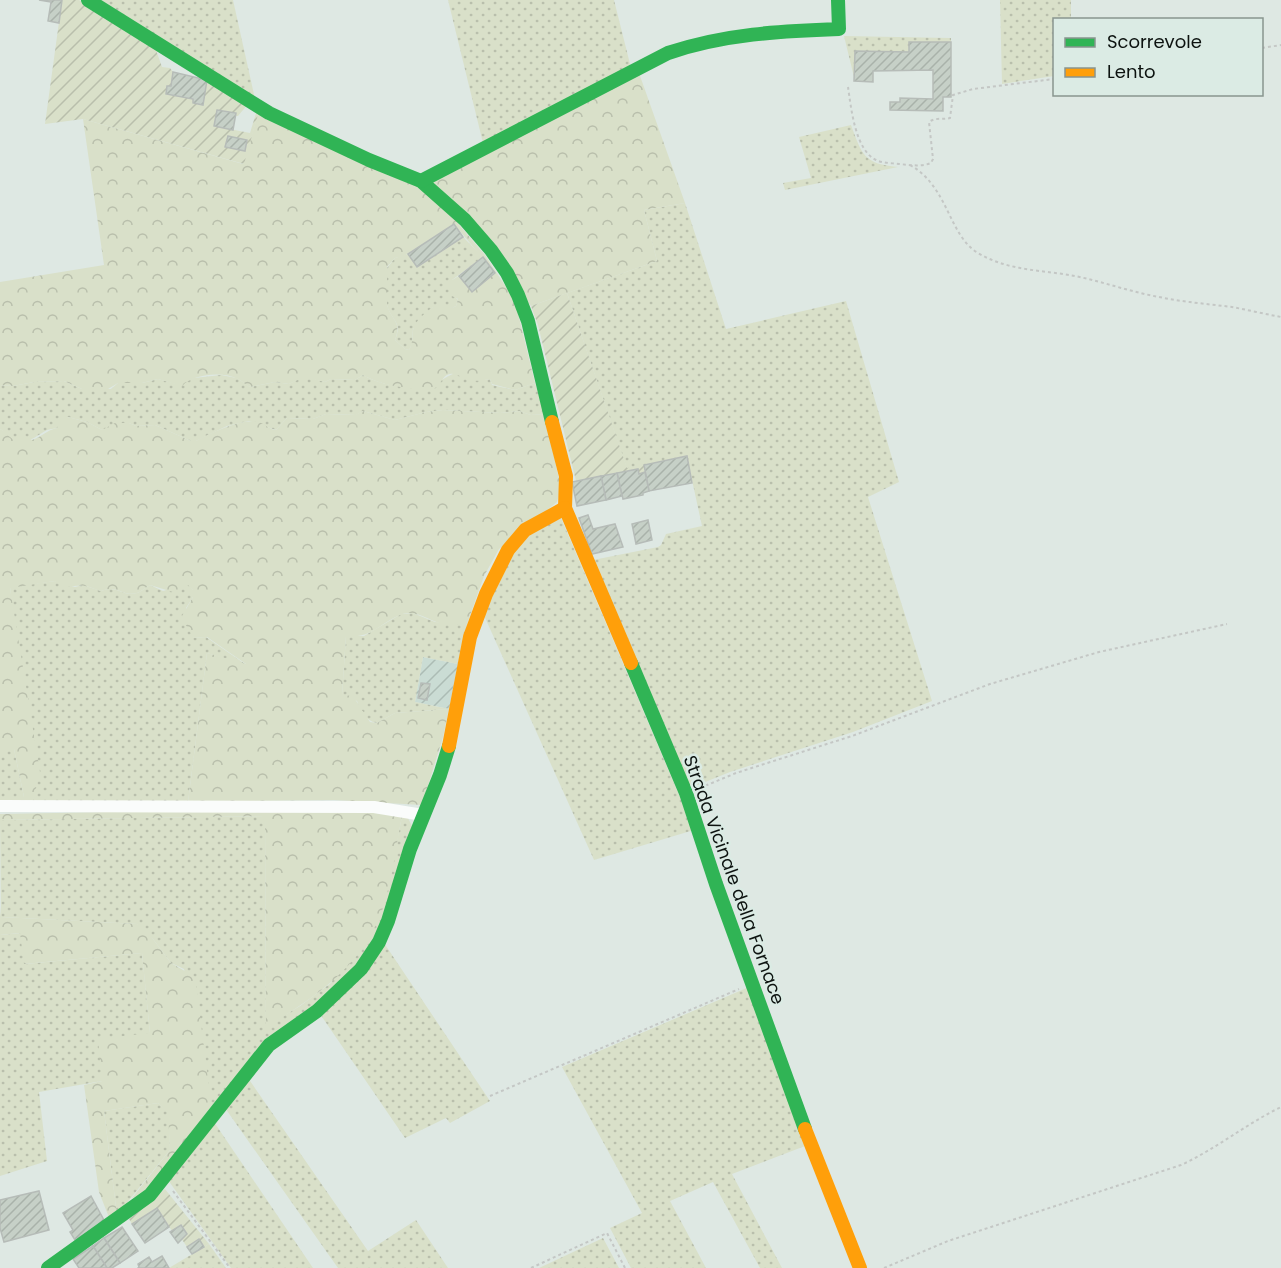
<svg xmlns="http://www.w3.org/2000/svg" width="1281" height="1268" font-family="Poppins,sans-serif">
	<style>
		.industrial { fill: url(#industrial-furrows) }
		.grass { fill: url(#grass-dots) }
		.forest { fill: url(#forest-crowns); fill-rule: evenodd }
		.garden { fill: url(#garden-furrows) }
		.building { fill: url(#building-hatch); stroke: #b6bcb8; stroke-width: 1.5 }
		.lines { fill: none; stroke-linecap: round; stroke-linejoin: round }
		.path { stroke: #c4c7c5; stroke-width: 2; stroke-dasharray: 3 3; stroke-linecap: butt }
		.street { stroke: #fafcfb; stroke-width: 12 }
		.fast { stroke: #30b455; stroke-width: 14 }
		.slow { stroke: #ff9f0a; stroke-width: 14 }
		.labels { text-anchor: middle; stroke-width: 5; stroke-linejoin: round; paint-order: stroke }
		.street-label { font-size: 18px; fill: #0d1310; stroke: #dbebe4 }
	</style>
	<defs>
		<pattern id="industrial-furrows" width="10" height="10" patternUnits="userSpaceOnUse" patternTransform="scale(1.5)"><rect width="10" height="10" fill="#cadcd4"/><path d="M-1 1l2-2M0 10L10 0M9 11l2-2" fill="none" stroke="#acbcb5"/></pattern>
		<pattern id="grass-dots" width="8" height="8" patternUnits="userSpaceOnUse" patternTransform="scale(1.5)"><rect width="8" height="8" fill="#d9e0c9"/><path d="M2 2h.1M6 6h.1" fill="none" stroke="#b9bfac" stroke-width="1.8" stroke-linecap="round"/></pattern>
		<pattern id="forest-crowns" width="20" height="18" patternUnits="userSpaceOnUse" patternTransform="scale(1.5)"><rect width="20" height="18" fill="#d9e0c9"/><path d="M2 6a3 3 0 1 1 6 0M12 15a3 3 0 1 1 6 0" fill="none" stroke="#b9bfac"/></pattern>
		<pattern id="garden-furrows" width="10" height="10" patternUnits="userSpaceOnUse" patternTransform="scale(1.5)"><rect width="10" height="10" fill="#d9e0c9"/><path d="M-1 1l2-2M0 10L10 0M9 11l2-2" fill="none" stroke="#b9bfac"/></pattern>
		<pattern id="building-hatch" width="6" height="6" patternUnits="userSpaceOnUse" patternTransform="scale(1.5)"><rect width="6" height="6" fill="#c6d0c7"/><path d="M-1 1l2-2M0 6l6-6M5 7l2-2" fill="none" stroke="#a9b2aa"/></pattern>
	</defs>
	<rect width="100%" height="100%" fill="#dee8e3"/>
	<path class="industrial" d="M 423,657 L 458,664 L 449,709 L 415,702 Z"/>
	<g class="grass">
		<path d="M 97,0 L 233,0 L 255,99 Z"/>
		<path d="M 448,0 L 614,0 L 631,68 L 483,143 Z"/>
		<path d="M 1000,0 L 1071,0 L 1071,19 L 1054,20 L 1054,76 L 1002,84 Z"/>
		<path d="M 844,36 L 951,38 L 951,42 L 909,42 L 909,52 L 855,51 L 854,77 Z"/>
		<path d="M 851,125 C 862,155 864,164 898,167 L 785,190 L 783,183 L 811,178 L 799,137 Z"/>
		<path d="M 685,203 L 726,329 L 846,301 L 899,482 L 868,497 L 932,701 L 853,732 L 730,772 L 688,789 L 593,560 L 658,547 L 661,545 L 666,534 L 702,526 L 687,457 L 627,469 L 567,293 L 657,261 L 644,210 Z"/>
		<path d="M 463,237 L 483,257 L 452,280 L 454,296 L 458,300 L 456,306 L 452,308 L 433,307 L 413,329 L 412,344 L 409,350 L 405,349 L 395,340 C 403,321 391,321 387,305 L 387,268 L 395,258 L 408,254 L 417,267 Z"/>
		<path d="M 458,373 C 468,379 479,381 490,379 L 492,385 L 515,390 L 535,383 L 545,414 L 531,415 L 519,411 L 500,413 L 443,410 L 426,412 L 395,420 L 363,411 L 356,415 L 326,414 L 313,419 L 287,418 L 276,430 L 249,421 L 227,426 L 196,441 L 191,441 L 155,425 L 136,426 L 129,423 L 102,430 L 87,422 L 68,417 C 65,420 61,426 57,428 C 54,429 50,429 47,430 C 37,435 30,444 15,441 C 9,440 6,432 0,429 L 0,385 L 13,386 L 34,382 L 64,381 L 82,389 L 111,389 L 118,383 L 142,383 L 158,379 L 177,384 L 194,378 L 221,375 L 237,378 L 250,387 L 275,382 L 289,384 L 304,376 L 325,382 L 331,379 L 355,380 L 363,375 C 383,387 418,391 441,380 C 448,377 450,374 458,373 Z"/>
		<path d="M 561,518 L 694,830 L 594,860 L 482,611 L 512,552 L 528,534 Z"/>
		<path d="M 55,581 L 75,587 L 83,585 L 101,591 C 116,584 123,597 137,593 C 141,592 146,587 150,585 L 163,591 L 188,584 L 193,590 L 193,597 L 186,608 L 194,638 L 206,637 L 248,666 L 207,653 L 188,802 L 32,804 L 10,587 Z"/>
		<path d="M 413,613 L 435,622 L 467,624 L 458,664 L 423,657 L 415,702 L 449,709 L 395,713 L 377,723 C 366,721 361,712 357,701 L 342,695 L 346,636 L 364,636 L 401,614 Z"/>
		<path d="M 0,749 L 14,749 L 24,797 L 0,797 Z"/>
		<path d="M 265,816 L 266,1026 L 300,1006 L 331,983 L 387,891 L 402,816 L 408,818 L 412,826 L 383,921 L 358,964 L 212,1110 L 184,969 L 171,963 L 153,939 L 137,924 L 1,917 L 0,820 Z"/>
		<path d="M 21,933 L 25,964 L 142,953 L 150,1033 L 102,1081 L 39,1092 L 47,1161 L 0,1176 L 0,935 Z"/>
		<path d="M 384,943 L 490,1101 L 450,1123 L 446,1118 L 405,1138 L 320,1014 Z"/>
		<path d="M 749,987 L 805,1146 L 732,1174 L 782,1268 L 760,1268 L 713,1182 L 670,1201 L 706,1268 L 631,1268 L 610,1228 L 642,1213 L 562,1067 Z"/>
		<path d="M 248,1078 L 368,1251 L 416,1220 L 448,1268 L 338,1268 L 225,1108 Z"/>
		<path d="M 158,1103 L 169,1113 L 170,1150 L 117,1215 L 104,1111 Z"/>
		<path d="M 214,1122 L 313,1268 L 231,1268 L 168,1180 Z"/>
		<path d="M 603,1238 L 619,1268 L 539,1268 Z"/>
		<path d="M 209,1244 L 226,1268 L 169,1268 Z"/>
	</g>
	<g class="forest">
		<path d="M 639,73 L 685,203 L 644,210 L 657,261 L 531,306 L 431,182 Z"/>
		<path d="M 259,111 L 419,184 L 443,206 L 485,255 L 515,301 L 535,383 L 515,390 L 492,384 L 490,379 C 484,380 477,382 470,380 C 455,375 448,366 438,387 C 420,393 379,385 363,375 L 355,380 L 331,379 L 325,382 L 304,377 L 289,384 L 275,382 L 250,387 C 246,385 242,381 238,379 C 222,371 193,374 182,386 L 158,379 L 142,383 L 118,383 L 103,392 L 82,389 L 64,381 L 34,382 L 13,386 L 0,385 L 0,282 L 104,265 L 83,119 L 243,164 ZM 454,224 L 495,273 L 472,292 L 459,276 L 452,280 L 449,289 L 450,295 L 458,299 L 456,306 L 452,308 L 440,302 C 431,308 414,320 413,331 C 412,338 413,343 409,350 L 405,349 L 395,340 C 402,320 392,322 387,305 L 387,267 L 395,258 L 404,256 Z"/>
		<path d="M 443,410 L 500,413 L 519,411 L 531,415 L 545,414 L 561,488 L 557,502 L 499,549 L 484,576 L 467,624 C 460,624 452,625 444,624 C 429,622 416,608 400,615 C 379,624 371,639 346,636 L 342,695 L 353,696 L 370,722 L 377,723 L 395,713 L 449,709 L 443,737 L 422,805 L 334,800 L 188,802 L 207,653 L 246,664 L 207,637 L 194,638 L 184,622 L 182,616 L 193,597 L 193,590 L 188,585 L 173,592 L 150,585 C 146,587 141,592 137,593 C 123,597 117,584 101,591 C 96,590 91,587 85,586 C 74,584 65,591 55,581 L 10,588 L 40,772 L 32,804 L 0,803 L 0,797 L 24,797 L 14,749 L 0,749 L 0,429 C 7,432 9,438 16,441 L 25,436 L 32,440 C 41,437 47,430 57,428 L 60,422 L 68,417 L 87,422 L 102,430 L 115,423 L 129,423 L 136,426 L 155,425 L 191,441 L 196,441 C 211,433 242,418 259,422 C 265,424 268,429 276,430 L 287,418 L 313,419 L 326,414 L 355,415 L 363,411 L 395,420 L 426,412 Z"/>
		<path d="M 265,809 L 373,810 L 402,816 C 395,850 392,888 378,920 C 357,970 311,1000 266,1027 L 265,816 L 0,820 L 0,814 Z"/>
		<path d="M 0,906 L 1,917 L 137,924 L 144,927 L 171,963 L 195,977 L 212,1110 L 145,1194 L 132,1198 L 170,1150 L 168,1113 L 158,1103 L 104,1111 L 117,1215 L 110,1220 L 99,1192 L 84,1085 L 102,1081 L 98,1039 L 150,1033 L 142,953 L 24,964 L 20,933 L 0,935 Z"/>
	</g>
	<g class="garden">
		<path d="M 62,0 L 79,0 L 156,50 L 162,67 L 170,68 L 173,72 L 171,86 L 167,86 L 166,94 L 193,99 L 193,103 L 203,105 L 207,80 L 248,104 L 238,116 L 236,116 L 236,113 L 217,110 L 214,126 L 250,133 L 257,110 L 259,111 L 244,164 L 83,119 L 45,124 Z"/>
		<path d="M 567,293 L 627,468 L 644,465 L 645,472 L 639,474 L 638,469 L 576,481 L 538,325 L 531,306 Z"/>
		<path d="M 165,1189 L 209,1244 L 204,1247 L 199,1239 L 187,1247 L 181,1238 L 187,1234 L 182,1225 L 172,1231 L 157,1208 L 132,1224 L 129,1219 Z"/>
	</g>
	<g class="building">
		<path d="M 39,0 L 62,0 L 59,23 L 48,21 L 51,2 Z"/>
		<path d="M 909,42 L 951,42 L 951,97 L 943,97 L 943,111 L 890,110 L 890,102 L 900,102 L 900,98 L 933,99 L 933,70 L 873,71 L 873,82 L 854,81 L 855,51 L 909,52 Z"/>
		<path d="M 173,72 L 207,80 L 203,105 L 193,103 L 193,99 L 166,94 L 167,86 L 171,86 Z"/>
		<path d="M 217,110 L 236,113 L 233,130 L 214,126 Z"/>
		<path d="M 228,136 L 247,140 L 245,151 L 225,147 Z"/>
		<path d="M 454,224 L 463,237 L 417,267 L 408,254 Z"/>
		<path d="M 483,257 L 495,273 L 472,292 L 459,276 Z"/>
		<path d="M 687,456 L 692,483 L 649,491 L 644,465 Z"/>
		<path d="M 638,469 L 639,474 L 645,472 L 649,491 L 643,493 L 643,495 L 623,499 L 617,473 Z"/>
		<path d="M 617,473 L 622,496 L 606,500 L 601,476 Z"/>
		<path d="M 601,476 L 606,500 L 577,506 L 572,482 Z"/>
		<path d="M 588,515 L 593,529 L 615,524 L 623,547 L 592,554 L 579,518 Z"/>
		<path d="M 648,520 L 652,540 L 636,544 L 632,524 Z"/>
		<path d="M 421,683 L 430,684 L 427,700 L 418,698 Z"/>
		<path d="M 39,1191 L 49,1230 L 4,1242 L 0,1228 L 0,1200 Z"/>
		<path d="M 91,1196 L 105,1222 L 75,1240 L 70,1232 L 73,1230 L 63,1213 Z"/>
		<path d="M 157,1208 L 169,1227 L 145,1243 L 132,1224 Z"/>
		<path d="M 181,1225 L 187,1234 L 178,1243 L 170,1232 Z"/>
		<path d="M 122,1227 L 138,1251 L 120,1263 L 104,1238 Z"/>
		<path d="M 104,1238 L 120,1263 L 112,1268 L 107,1268 L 93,1246 Z"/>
		<path d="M 199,1239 L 204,1247 L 192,1254 L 187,1247 Z"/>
		<path d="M 93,1246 L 107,1268 L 79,1268 L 73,1259 Z"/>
		<path d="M 162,1256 L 169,1268 L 138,1268 L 139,1267 L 138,1264 L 149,1257 L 152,1262 Z"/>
	</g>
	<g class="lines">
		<g class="path">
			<path d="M 1262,48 L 1281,45"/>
			<path d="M 848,87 C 851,107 855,150 876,160 C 882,163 891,163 899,164 C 910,165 921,167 931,163 L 933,159 L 929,122 C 936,117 942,120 950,118 L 953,95 L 973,89 L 1054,79"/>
			<path d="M 910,165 C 949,187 948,235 978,253 C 1008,271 1043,270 1075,276 C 1104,282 1131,292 1159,297 C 1183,302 1208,304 1232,307 C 1248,310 1265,314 1281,317"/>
			<path d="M 700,788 L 736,773 L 852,736 L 990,684 L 1099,652 L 1227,624"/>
			<path d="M 490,1096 L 739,989"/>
			<path d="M 173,1191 L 230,1268"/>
			<path d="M 531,1268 L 607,1233 L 625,1268"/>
			<path d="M 884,1268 L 948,1241 L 1181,1165 C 1216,1149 1246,1124 1281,1107"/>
		</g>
		<path class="street" d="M 0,806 L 374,807 L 423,815"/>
		<g class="fast">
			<path d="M 88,0 L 269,113 L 369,160 L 421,181 L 465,220 L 491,250 L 507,273 L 518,295 L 528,321 L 552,422"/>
			<path d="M 421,181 L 668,53 C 724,34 781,31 839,29 L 838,0"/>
			<path d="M 631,663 L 686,793 L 716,884 L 805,1129"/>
			<path d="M 48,1268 L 150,1195 L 269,1045 L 317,1011 L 361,969 L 379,942 L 388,921 L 410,849 L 440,775 L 449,746"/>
		</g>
		<g class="slow">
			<path d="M 552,422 L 566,476 L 565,508 L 631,663"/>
			<path d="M 449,746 L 470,637 L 486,594 L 508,550 L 525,530 L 565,508"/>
			<path d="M 805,1129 L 860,1268"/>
		</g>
	</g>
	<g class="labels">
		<g class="street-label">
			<text transform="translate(734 880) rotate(70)" y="6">Strada Vicinale della Fornace</text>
		</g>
	</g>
	<rect x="1053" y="18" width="210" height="78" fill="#dbebe4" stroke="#89958f" stroke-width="1.5"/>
	<rect x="1065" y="38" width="30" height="9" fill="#30b455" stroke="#89958f" stroke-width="1.5"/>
	<text x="1107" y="48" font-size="18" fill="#0d1310">Scorrevole</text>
	<rect x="1065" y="68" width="30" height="9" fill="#ff9f0a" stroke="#89958f" stroke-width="1.5"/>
	<text x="1107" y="78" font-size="18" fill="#0d1310">Lento</text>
</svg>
